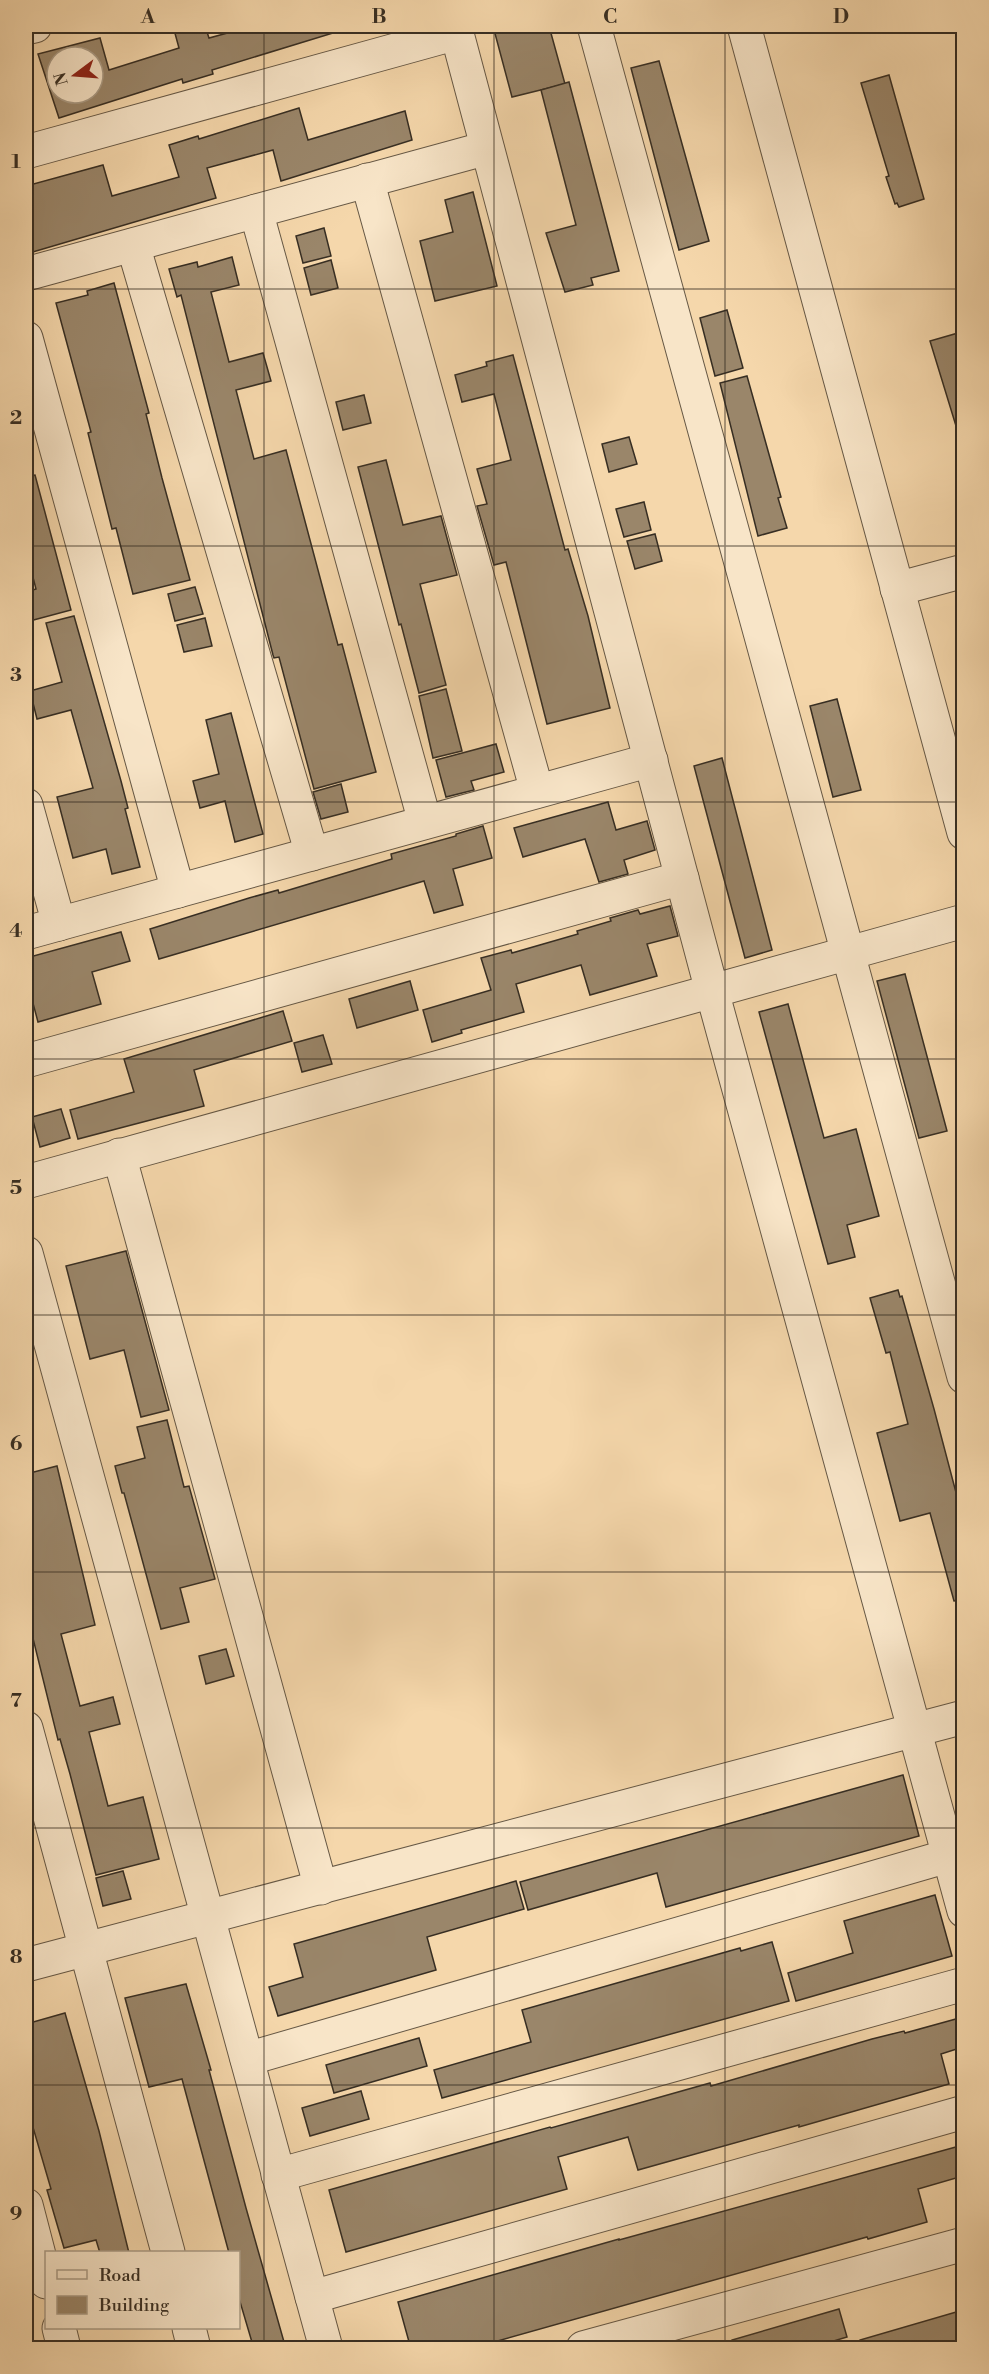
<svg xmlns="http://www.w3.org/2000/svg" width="989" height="2374" font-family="'Libre Bodoni',serif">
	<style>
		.building { fill: #9a866a; stroke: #372e23; stroke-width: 1.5; fill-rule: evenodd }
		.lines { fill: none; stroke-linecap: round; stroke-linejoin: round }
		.street-casing { stroke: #665845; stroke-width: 35 }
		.street { stroke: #f8e5c8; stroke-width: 33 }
		.grid { fill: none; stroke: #372e23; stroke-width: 1.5; stroke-opacity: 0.55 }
		.neatline { fill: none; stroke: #372e23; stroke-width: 2 }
		.grid-label { font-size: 20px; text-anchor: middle; font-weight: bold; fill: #372e23 }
	</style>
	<rect width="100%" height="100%" fill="#f5d7ab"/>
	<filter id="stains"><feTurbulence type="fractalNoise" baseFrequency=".00333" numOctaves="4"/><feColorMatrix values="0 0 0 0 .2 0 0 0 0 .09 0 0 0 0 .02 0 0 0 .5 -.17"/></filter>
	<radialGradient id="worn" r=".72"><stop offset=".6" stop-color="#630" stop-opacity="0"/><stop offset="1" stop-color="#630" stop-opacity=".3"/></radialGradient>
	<g class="building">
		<path d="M 173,26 L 205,26 L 209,38 L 253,26 L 332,26 L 333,33 L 212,70 L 213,74 L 183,83 L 182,79 L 59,118 L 38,54 L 100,38 L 109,70 L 179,48 ZM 57,57 L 93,57 L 93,93 L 57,93 Z"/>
		<path d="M 493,26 L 549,26 L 565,84 L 512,97 Z"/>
		<path d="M 659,61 L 709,241 L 679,250 L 631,68 Z"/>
		<path d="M 889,75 L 924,199 L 899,207 L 897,203 L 895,204 L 886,177 L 889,176 L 861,83 Z"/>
		<path d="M 569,82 L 619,271 L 591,278 L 593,285 L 565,292 L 546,233 L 576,225 L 541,90 Z"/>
		<path d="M 299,108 L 308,140 L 405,111 L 412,140 L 281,181 L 273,150 L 207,168 L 216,198 L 26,254 L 26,186 L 103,165 L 112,196 L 151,185 L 179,177 L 169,145 L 198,136 L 199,139 Z"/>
		<path d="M 473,192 L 497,286 L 435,301 L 420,241 L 453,232 L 445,200 Z"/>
		<path d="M 324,228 L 331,256 L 303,263 L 296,236 Z"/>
		<path d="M 232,257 L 239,285 L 211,292 L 229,362 L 263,353 L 271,381 L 236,390 L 254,459 L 286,450 L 338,645 L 342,644 L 376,772 L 314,789 L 279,657 L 274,658 L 273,655 L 181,295 L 177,297 L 169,269 L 197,262 L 198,267 Z"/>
		<path d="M 331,260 L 338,288 L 311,295 L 304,268 Z"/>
		<path d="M 114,283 L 149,413 L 146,414 L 162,478 L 190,580 L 133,594 L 116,528 L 112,529 L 88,433 L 91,432 L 56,303 L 88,295 L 87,291 Z"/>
		<path d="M 727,310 L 743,368 L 715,376 L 700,318 Z"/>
		<path d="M 958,333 L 963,349 L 963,425 L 956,426 L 930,341 Z"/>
		<path d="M 513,355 L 565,550 L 568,549 L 588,616 L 610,708 L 547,724 L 506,562 L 494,565 L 477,506 L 487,504 L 477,469 L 511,460 L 494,394 L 462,402 L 455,375 L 487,366 L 486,362 Z"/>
		<path d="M 747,376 L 781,497 L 778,498 L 787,528 L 758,536 L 720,383 Z"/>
		<path d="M 364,395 L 371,423 L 343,430 L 336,402 Z"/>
		<path d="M 629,437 L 637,464 L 609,472 L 602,444 Z"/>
		<path d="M 386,460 L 403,525 L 441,516 L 457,575 L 420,584 L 446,685 L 419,693 L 401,624 L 399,625 L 358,467 Z"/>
		<path d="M 35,475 L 71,610 L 26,622 L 26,592 L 36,589 L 26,550 L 26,476 Z"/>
		<path d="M 644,502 L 651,530 L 624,537 L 616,509 Z"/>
		<path d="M 655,534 L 662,561 L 635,569 L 627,541 Z"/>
		<path d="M 195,587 L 203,614 L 175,621 L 168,594 Z"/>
		<path d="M 74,616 L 121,781 L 128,808 L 125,809 L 140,867 L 112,874 L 106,849 L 73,858 L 57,797 L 93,788 L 71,710 L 37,719 L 30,691 L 62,682 L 46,623 Z"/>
		<path d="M 205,618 L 212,646 L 184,652 L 177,625 Z"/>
		<path d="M 446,689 L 462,751 L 433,758 L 419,696 Z"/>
		<path d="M 837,699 L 861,790 L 833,797 L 810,706 Z"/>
		<path d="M 231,713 L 263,834 L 235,842 L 225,801 L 200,808 L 193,781 L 219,774 L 206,720 Z"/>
		<path d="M 496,744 L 504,772 L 471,781 L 474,790 L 446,797 L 436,760 Z"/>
		<path d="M 722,758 L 772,950 L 745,958 L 694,766 Z"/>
		<path d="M 341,784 L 348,812 L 321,819 L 313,792 Z"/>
		<path d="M 608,802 L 616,830 L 647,821 L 655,850 L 624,860 L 628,874 L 599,882 L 585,839 L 523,857 L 514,828 Z"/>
		<path d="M 483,826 L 492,858 L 453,869 L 463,905 L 434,913 L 424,881 L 159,959 L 150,929 L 249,898 L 278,890 L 279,893 L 392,859 L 391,854 L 456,836 L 456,834 Z"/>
		<path d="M 670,906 L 678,936 L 647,944 L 657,976 L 590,995 L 581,965 L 516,984 L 524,1012 L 461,1030 L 462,1033 L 432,1042 L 423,1010 L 491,990 L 481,958 L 511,950 L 512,953 L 578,934 L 577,931 L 611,921 L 610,918 L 638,910 L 640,914 Z"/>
		<path d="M 121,932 L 130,961 L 92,972 L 101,1004 L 38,1022 L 26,977 L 26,958 Z"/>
		<path d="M 905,974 L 947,1131 L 919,1138 L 877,981 Z"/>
		<path d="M 410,981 L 418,1010 L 357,1028 L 349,999 Z"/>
		<path d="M 788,1004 L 824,1138 L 856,1129 L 879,1216 L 847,1225 L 855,1257 L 828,1264 L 759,1012 Z"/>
		<path d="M 283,1011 L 292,1041 L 194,1070 L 204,1106 L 78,1139 L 70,1110 L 134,1092 L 124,1059 Z"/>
		<path d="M 323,1035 L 332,1064 L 302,1072 L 294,1043 Z"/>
		<path d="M 61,1109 L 70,1138 L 40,1147 L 32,1117 Z"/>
		<path d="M 126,1251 L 169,1410 L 141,1417 L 124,1350 L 90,1359 L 66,1266 Z"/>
		<path d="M 898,1290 L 900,1297 L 902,1296 L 934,1409 L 963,1519 L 963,1600 L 954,1601 L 930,1513 L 900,1521 L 877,1433 L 908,1424 L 890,1352 L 886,1353 L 870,1298 Z"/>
		<path d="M 167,1420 L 184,1487 L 189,1486 L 215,1579 L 180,1588 L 189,1622 L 161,1629 L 124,1493 L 122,1493 L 115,1466 L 145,1458 L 137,1427 Z"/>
		<path d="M 57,1466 L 95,1625 L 61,1634 L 80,1706 L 113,1697 L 120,1724 L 89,1732 L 108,1806 L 143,1797 L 159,1859 L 96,1875 L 70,1774 L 60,1739 L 58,1740 L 26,1610 L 26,1474 Z"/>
		<path d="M 226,1649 L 234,1676 L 206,1684 L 199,1656 Z"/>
		<path d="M 903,1775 L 919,1836 L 666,1907 L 657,1873 L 528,1910 L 520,1882 Z"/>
		<path d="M 123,1871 L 131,1899 L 103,1906 L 96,1878 Z"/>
		<path d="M 516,1881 L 524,1909 L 427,1937 L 436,1970 L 278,2016 L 269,1987 L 303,1977 L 294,1944 Z"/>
		<path d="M 935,1895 L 952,1956 L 796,2001 L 788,1973 L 853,1953 L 844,1921 Z"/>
		<path d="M 772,1942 L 789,2001 L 442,2098 L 434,2070 L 531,2042 L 522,2010 L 740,1948 L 741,1951 Z"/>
		<path d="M 186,1984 L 211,2070 L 209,2070 L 246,2208 L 286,2349 L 254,2349 L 238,2295 L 238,2253 L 229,2253 L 182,2079 L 149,2087 L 125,1998 Z"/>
		<path d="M 65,2013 L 99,2131 L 129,2253 L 100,2253 L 96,2240 L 64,2248 L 47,2190 L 51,2189 L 30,2117 L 26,2119 L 26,2024 Z"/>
		<path d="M 963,2017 L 963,2047 L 941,2054 L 949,2084 L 799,2127 L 799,2125 L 638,2170 L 628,2137 L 558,2157 L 567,2189 L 346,2252 L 329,2190 L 550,2127 L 551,2128 L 710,2083 L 711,2086 L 872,2039 L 904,2031 L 905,2033 Z"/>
		<path d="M 419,2038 L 427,2066 L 334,2093 L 326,2065 Z"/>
		<path d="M 361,2091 L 369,2119 L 310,2136 L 302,2108 Z"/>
		<path d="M 963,2145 L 963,2176 L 918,2189 L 927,2222 L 868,2239 L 867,2237 L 469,2349 L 411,2349 L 398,2302 L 619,2239 L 619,2240 Z"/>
		<path d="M 839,2309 L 847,2337 L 807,2349 L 733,2349 L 732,2340 Z"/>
		<path d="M 963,2310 L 963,2340 L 932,2349 L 861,2349 L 860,2340 Z"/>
	</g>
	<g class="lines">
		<defs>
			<g id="street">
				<path d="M 455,26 L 712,991 L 964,1911"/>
				<path d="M 594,26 L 964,1377"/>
				<path d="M 744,26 L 964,833"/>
				<path d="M 26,28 L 35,26"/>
				<path d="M 26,152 L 457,33"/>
				<path d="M 367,180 L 537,791"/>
				<path d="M 256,211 L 425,822"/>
				<path d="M 133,245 L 312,854"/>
				<path d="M 26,274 L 487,148"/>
				<path d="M 26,338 L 178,891"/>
				<path d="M 897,589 L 964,571"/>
				<path d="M 26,805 L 59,924"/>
				<path d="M 26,933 L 651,760"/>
				<path d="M 26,1061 L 682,878"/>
				<path d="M 119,1155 L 321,1888"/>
				<path d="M 26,1182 L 964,921"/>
				<path d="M 26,1253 L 326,2348"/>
				<path d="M 26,1728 L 168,2252"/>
				<path d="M 26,1965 L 964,1717"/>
				<path d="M 247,2059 L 948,1856"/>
				<path d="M 278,2175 L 964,1984"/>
				<path d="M 26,2205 L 46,2282"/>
				<path d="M 312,2297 L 964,2112"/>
				<path d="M 59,2328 L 64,2348"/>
				<path d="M 189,2328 L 194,2348"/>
				<path d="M 583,2348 L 964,2244"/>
			</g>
		</defs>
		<use href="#street" class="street-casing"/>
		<use href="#street" class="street"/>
	</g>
	<path class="grid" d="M 264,26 L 264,2348M 494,26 L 494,2348M 725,26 L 725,2348M 26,289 L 964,289M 26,546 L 964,546M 26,802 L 964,802M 26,1059 L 964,1059M 26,1315 L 964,1315M 26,1572 L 964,1572M 26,1828 L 964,1828M 26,2085 L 964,2085"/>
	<rect width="989" height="2374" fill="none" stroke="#f5d7ab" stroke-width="66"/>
	<rect x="45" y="2251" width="195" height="78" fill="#f8e5c8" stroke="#ab9c86" stroke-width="1.5"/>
	<rect x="57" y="2270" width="30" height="9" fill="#f8e5c8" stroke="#ab9c86" stroke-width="1.5"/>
	<text x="99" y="2281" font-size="18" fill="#372e23">Road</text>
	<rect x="57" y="2296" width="30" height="18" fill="#9a866a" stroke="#ab9c86" stroke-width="1.5"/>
	<text x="99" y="2311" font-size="18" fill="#372e23">Building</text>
	<g transform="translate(75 75) rotate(254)"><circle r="28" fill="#f8e5c8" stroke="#ab9c86" stroke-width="1.5"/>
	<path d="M0-4.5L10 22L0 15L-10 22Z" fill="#8f2418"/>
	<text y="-9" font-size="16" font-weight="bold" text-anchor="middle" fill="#372e23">N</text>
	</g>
	<rect x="33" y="33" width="923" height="2308" class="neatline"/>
	<g class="grid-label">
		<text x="148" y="23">A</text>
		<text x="379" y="23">B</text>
		<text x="610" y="23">C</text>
		<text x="841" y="23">D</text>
		<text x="16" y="168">1</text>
		<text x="16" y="424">2</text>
		<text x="16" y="681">3</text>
		<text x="16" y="937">4</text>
		<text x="16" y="1194">5</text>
		<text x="16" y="1450">6</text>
		<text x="16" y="1707">7</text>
		<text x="16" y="1963">8</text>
		<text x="16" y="2220">9</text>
	</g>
	<rect width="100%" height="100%" filter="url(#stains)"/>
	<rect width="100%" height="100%" fill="url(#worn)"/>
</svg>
